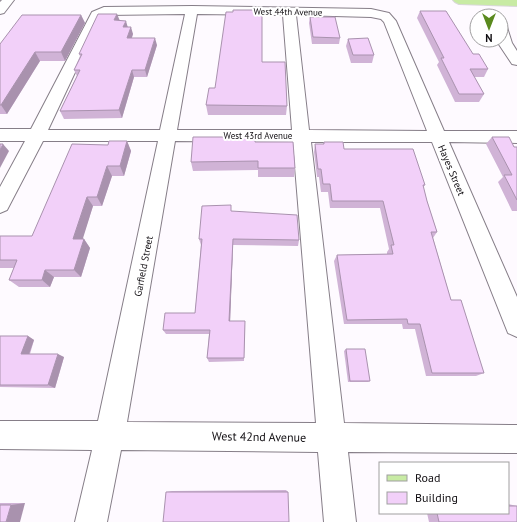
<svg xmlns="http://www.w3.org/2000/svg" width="517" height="522" font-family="'PT Sans',sans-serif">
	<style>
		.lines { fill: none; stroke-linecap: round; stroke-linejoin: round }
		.minor-casing { stroke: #867e88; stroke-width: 2 }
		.major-casing { stroke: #d9d8d9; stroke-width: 2 }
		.minor { fill: #fff; fill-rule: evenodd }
		.major { fill: #c8eba4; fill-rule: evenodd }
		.wall { fill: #d0b3d6 }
		.shaded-wall { fill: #a992ae }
		.building { fill: #f2d0f9; stroke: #a992ae }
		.labels { text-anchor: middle; stroke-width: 4; stroke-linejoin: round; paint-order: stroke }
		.far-street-label { font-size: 9px; fill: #110e12; stroke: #fff }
		.street-label { font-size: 10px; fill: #110e12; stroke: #fff }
		.near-street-label { font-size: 12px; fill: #110e12; stroke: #fff }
	</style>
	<rect width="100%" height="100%" fill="#fefaff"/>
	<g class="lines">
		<defs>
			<g id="minor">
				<path d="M 2,0 L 14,0 L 4,13 L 0,14 L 0,2 Z"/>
				<path d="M 192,6 L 371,9 L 389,13 L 396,21 L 444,131 L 517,131 L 517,143 L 449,142 L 517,297 L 517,337 L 508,333 L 432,142 L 311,142 L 344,423 L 517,425 L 517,453 L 348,452 L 356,522 L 324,522 L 318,452 L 121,450 L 107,522 L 75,522 L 92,450 L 0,449 L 0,421 L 98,421 L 158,141 L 43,141 L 7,210 L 0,213 L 0,187 L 25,141 L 0,141 L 0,129 L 31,129 L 92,12 L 104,7 ZM 185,14 L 160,130 L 48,130 L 101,17 L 106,15 ZM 197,14 L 283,15 L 292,130 L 177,130 ZM 296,15 L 371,17 L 381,19 L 384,22 L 427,131 L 309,130 ZM 175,141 L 293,142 L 316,423 L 127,422 Z"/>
				<path d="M 501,20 L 505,21 L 512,43 L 517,51 L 517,65 L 512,64 L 498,43 L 498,40 L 501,40 Z"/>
			</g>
			<path id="major" d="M 453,0 L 517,0 L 517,6 L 459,4 L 455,2 Z"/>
		</defs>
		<use href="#minor" class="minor-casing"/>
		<use href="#major" class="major-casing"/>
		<use href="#minor" class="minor"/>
		<use href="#major" class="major"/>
	</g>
	<g class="wall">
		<path d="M 420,11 L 473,54 L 488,69 L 484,77 L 474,77 L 484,94 L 479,102 L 455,102 L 437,65 L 439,62 L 417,18 Z"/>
		<path d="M 81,15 L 85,23 L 65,61 L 40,61 L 7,114 L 0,114 L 0,44 Z"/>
		<path d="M 310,17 L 340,38 L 339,44 L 312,44 L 309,23 Z"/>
		<path d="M 120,20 L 128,27 L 133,34 L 132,38 L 157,45 L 147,77 L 134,77 L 122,118 L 64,119 L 60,111 L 77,76 L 74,70 L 80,56 L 79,54 Z"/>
		<path d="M 348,39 L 374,55 L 372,63 L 351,63 L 346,46 Z"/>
		<path d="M 262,62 L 287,106 L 286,115 L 208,115 L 206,105 L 215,88 Z"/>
		<path d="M 492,137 L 514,147 L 517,147 L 517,211 L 512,211 L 498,182 L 503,177 L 486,144 Z"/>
		<path d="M 127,141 L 131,151 L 124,176 L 112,176 L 102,206 L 93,206 L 82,239 L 84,239 L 90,248 L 81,277 L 54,277 L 50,287 L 19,287 L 9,280 L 14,268 L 0,268 L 0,236 L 32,236 L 108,145 Z"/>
		<path d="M 255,142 L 295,168 L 294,177 L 258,177 L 258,170 L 193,171 L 191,162 Z"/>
		<path d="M 324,142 L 344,149 L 425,185 L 423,187 L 427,201 L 437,232 L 433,238 L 451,300 L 484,373 L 476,376 L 426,376 L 415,329 L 403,329 L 402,324 L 344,324 L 334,261 L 337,255 L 387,254 L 387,252 L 389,249 L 380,208 L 330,208 L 328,192 L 321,192 L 319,177 L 317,177 L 314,152 L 315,144 L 323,144 Z"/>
		<path d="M 232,211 L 299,240 L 298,246 L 233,245 L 230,321 L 245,325 L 244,361 L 209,362 L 207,358 L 209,334 L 166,334 L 163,330 L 195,313 L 201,245 L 199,239 Z"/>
		<path d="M 0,336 L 28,336 L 34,340 L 30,354 L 64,357 L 55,388 L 0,387 Z"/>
		<path d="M 346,349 L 370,381 L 368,382 L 348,382 L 344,351 Z"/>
		<path d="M 286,490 L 288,492 L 166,492 L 172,491 Z"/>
		<path d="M 0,503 L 25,503 L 0,522 Z"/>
		<path d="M 508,504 L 517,506 L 517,522 L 429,522 L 427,513 L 508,513 Z"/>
	</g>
	<g class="shaded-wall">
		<path d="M 117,14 L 120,21 L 114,20 Z"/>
		<path d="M 81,15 L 85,23 L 65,61 L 61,52 Z"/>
		<path d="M 126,21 L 128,28 L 123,27 Z"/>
		<path d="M 131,27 L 133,34 L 129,45 L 127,38 Z"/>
		<path d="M 155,38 L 157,45 L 147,77 L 145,70 Z"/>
		<path d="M 35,52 L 40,61 L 7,114 L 1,105 Z"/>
		<path d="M 132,70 L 134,77 L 122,118 L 119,110 Z"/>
		<path d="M 127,141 L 131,151 L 124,176 L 120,166 Z"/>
		<path d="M 3,144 L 9,151 L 0,168 L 0,150 Z"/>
		<path d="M 107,166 L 112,176 L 102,206 L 97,197 Z"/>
		<path d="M 87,197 L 93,206 L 80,248 L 73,239 Z"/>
		<path d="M 84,239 L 90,248 L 81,277 L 74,270 Z"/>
		<path d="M 233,239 L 233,245 L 230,325 L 229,321 Z"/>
		<path d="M 45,270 L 54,277 L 50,287 L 42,280 Z"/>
		<path d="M 28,336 L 34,340 L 28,357 L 21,354 Z"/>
		<path d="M 58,354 L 64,357 L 55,388 L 48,385 Z"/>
		<path d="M 25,503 L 20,522 L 6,522 L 11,505 Z"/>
	</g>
	<g class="building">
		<path d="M 233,10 L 262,10 L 262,62 L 285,62 L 287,106 L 206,105 L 209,88 L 215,88 L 226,12 L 233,12 Z"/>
		<path d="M 420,11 L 446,11 L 473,54 L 479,54 L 488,69 L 470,69 L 484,94 L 459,94 L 441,58 L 444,58 Z"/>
		<path d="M 98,14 L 117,14 L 114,20 L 126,21 L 123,27 L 131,27 L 127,38 L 155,38 L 145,70 L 132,70 L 119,110 L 60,111 L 80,70 L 74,70 L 82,54 L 79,54 Z"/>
		<path d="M 22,15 L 81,15 L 61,52 L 35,52 L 1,105 L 0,105 L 0,44 Z"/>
		<path d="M 310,17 L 335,17 L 340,38 L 313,37 Z"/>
		<path d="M 368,38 L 374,55 L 353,55 L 348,39 Z"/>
		<path d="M 193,137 L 255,137 L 255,142 L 293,142 L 295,168 L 258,168 L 258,161 L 191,162 Z"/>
		<path d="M 492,137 L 509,137 L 514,147 L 517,147 L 517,200 L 504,175 L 512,175 Z"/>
		<path d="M 109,141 L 127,141 L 120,166 L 107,166 L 97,197 L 87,197 L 73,239 L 84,239 L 74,270 L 45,270 L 42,280 L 9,280 L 17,260 L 0,260 L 0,236 L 32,236 L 72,144 L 108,145 Z"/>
		<path d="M 324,142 L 343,142 L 344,149 L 413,149 L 425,185 L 423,185 L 427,201 L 437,232 L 431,232 L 451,300 L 461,300 L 484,373 L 432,373 L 420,324 L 408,324 L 407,319 L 347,320 L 337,255 L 393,254 L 391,245 L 394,245 L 383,201 L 332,201 L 330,184 L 323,184 L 321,169 L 318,169 L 315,144 L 324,144 Z"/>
		<path d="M 0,144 L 3,144 L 0,150 Z"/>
		<path d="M 231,205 L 231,211 L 297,215 L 299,240 L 233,239 L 229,321 L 245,321 L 244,358 L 207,358 L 210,330 L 163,330 L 165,313 L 195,313 L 202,239 L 199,239 L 202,206 Z"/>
		<path d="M 0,336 L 28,336 L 21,354 L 58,354 L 48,385 L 0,385 Z"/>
		<path d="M 346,349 L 365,349 L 370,381 L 350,381 Z"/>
		<path d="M 166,492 L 288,492 L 289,522 L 163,522 Z"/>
		<path d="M 0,505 L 11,505 L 6,522 L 0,522 Z"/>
		<path d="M 508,506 L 517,506 L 517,522 L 439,522 L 437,513 L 508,513 Z"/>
	</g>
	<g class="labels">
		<g class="far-street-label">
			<text transform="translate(288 12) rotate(1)" y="3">West 44th Avenue</text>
			<text x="258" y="139">West 43rd Avenue</text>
		</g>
		<g class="street-label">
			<text transform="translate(452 170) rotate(67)" y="4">Hayes Street</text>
			<text transform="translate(143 266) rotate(-79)" y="4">Garfield Street</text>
		</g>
		<g class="near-street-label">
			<text transform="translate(259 437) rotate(1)" y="4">West 42nd Avenue</text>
		</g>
	</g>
	<rect x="379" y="462" width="130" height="52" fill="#ffffff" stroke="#a09fa0"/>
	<rect x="387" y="475" width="20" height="6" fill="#c8eba4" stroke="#a09fa0"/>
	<text x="415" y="482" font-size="12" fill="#110e12">Road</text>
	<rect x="387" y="492" width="20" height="12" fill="#f2d0f9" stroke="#a09fa0"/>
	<text x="415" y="502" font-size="12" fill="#110e12">Building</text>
	<g transform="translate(489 28) rotate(180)"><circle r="19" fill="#ffffff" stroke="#a09fa0"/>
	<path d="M0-3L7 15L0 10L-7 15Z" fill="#5a8a1e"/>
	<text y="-6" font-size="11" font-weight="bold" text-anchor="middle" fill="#110e12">N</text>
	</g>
</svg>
